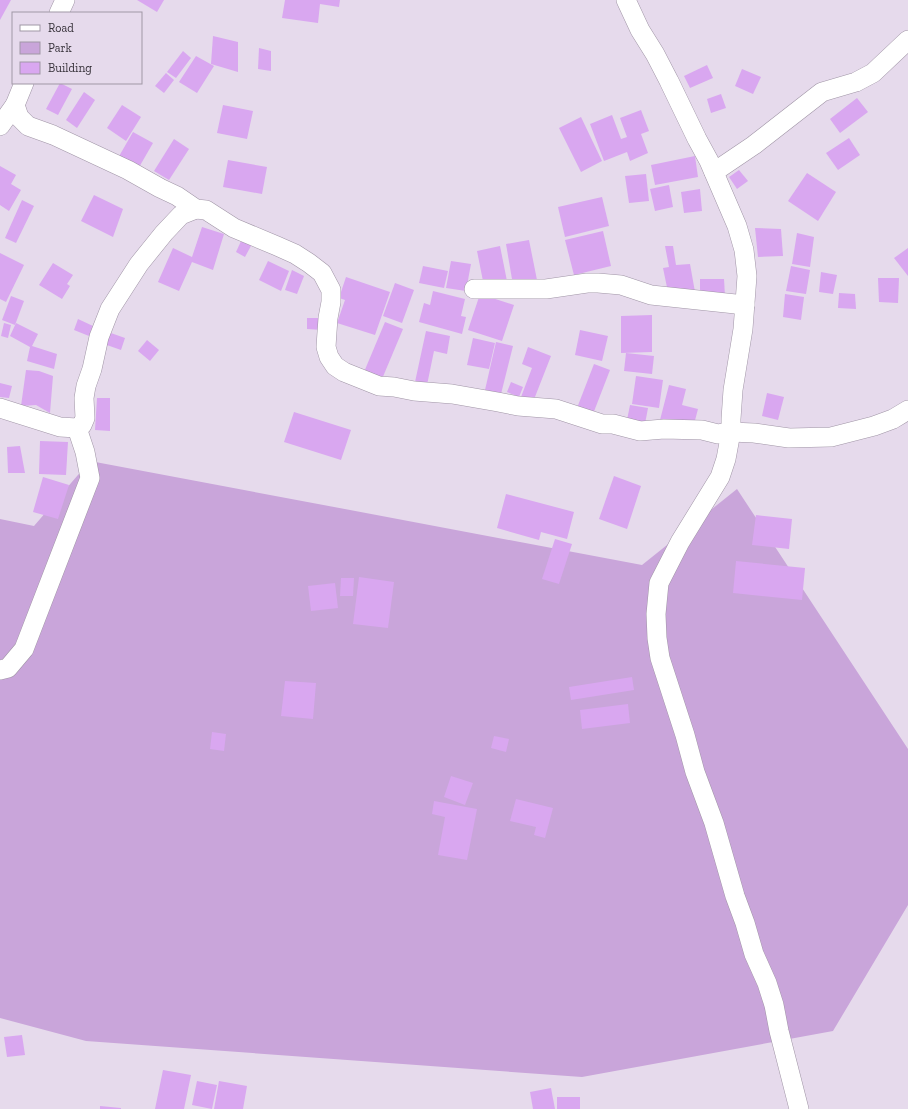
<svg xmlns="http://www.w3.org/2000/svg" width="908" height="1109" font-family="'Zilla Slab',serif">
	<style>
		.green { fill: #c9a5da }
		.building { fill: #d9a7f0 }
		.lines { fill: none; stroke-linecap: round; stroke-linejoin: round }
		.street-casing { stroke: #a095a6; stroke-width: 20 }
		.street { stroke: #fff; stroke-width: 19 }
	</style>
	<rect width="100%" height="100%" fill="#e6daec"/>
	<path class="green" d="M 90,461 L 642,565 L 737,489 L 908,749 L 908,905 L 833,1031 L 582,1077 L 86,1041 L 0,1018 L 0,519 L 34,526 Z"/>
	<g class="building">
		<path d="M 0,0 L 11,0 L 0,20 Z"/>
		<path d="M 137,0 L 164,0 L 157,12 Z"/>
		<path d="M 285,0 L 340,0 L 339,7 L 320,4 L 318,23 L 282,18 Z"/>
		<path d="M 213,36 L 238,42 L 238,72 L 211,64 Z"/>
		<path d="M 259,48 L 271,51 L 271,71 L 258,69 Z"/>
		<path d="M 183,51 L 191,58 L 176,78 L 167,72 Z"/>
		<path d="M 196,56 L 214,66 L 197,93 L 179,82 Z"/>
		<path d="M 707,65 L 713,78 L 690,88 L 684,76 Z"/>
		<path d="M 742,69 L 761,77 L 753,94 L 735,86 Z"/>
		<path d="M 166,73 L 174,80 L 164,93 L 155,86 Z"/>
		<path d="M 60,83 L 72,89 L 58,115 L 46,109 Z"/>
		<path d="M 84,92 L 95,100 L 77,128 L 66,120 Z"/>
		<path d="M 721,94 L 726,108 L 711,113 L 707,99 Z"/>
		<path d="M 857,98 L 868,112 L 840,133 L 830,119 Z"/>
		<path d="M 122,105 L 141,117 L 126,141 L 107,128 Z"/>
		<path d="M 223,105 L 253,111 L 247,139 L 217,133 Z"/>
		<path d="M 641,110 L 649,131 L 641,134 L 648,153 L 630,161 L 627,152 L 604,161 L 590,124 L 612,115 L 621,139 L 627,137 L 620,118 Z"/>
		<path d="M 581,117 L 602,161 L 581,172 L 559,128 Z"/>
		<path d="M 133,132 L 153,143 L 138,169 L 118,158 Z"/>
		<path d="M 849,138 L 860,155 L 838,170 L 826,153 Z"/>
		<path d="M 174,139 L 189,149 L 169,180 L 154,171 Z"/>
		<path d="M 695,156 L 698,177 L 655,185 L 651,165 Z"/>
		<path d="M 228,160 L 267,167 L 262,194 L 223,187 Z"/>
		<path d="M 0,166 L 16,175 L 11,184 L 21,190 L 9,211 L 0,205 Z"/>
		<path d="M 739,170 L 748,181 L 737,189 L 729,177 Z"/>
		<path d="M 807,173 L 836,192 L 818,221 L 788,201 Z"/>
		<path d="M 646,174 L 649,201 L 629,203 L 625,176 Z"/>
		<path d="M 669,185 L 673,207 L 655,211 L 650,189 Z"/>
		<path d="M 700,189 L 702,211 L 684,213 L 681,192 Z"/>
		<path d="M 94,195 L 123,209 L 113,237 L 81,221 Z"/>
		<path d="M 602,197 L 609,226 L 565,237 L 558,207 Z"/>
		<path d="M 22,200 L 34,206 L 16,243 L 5,238 Z"/>
		<path d="M 202,227 L 224,234 L 213,270 L 192,262 L 179,291 L 158,282 L 173,248 L 192,257 Z"/>
		<path d="M 755,228 L 781,229 L 783,256 L 758,257 Z"/>
		<path d="M 603,231 L 611,266 L 574,275 L 565,240 Z"/>
		<path d="M 797,233 L 814,237 L 810,267 L 792,264 Z"/>
		<path d="M 242,239 L 252,244 L 245,257 L 236,252 Z"/>
		<path d="M 529,240 L 537,280 L 513,285 L 506,244 Z"/>
		<path d="M 500,246 L 508,286 L 485,291 L 477,251 Z"/>
		<path d="M 665,246 L 673,246 L 676,265 L 690,264 L 695,292 L 669,297 L 663,268 L 669,267 Z"/>
		<path d="M 908,248 L 908,276 L 894,258 Z"/>
		<path d="M 0,253 L 24,265 L 6,302 L 0,299 Z"/>
		<path d="M 268,261 L 289,271 L 281,291 L 259,280 Z"/>
		<path d="M 451,261 L 471,264 L 466,291 L 446,288 Z"/>
		<path d="M 53,263 L 73,275 L 67,284 L 70,286 L 62,299 L 39,285 Z"/>
		<path d="M 423,266 L 448,271 L 444,288 L 419,283 Z"/>
		<path d="M 791,266 L 810,270 L 806,294 L 786,291 Z"/>
		<path d="M 292,270 L 304,276 L 297,294 L 285,290 Z"/>
		<path d="M 821,272 L 837,275 L 833,294 L 819,292 Z"/>
		<path d="M 346,277 L 390,292 L 375,335 L 337,323 L 345,300 L 339,298 Z"/>
		<path d="M 878,278 L 899,278 L 898,303 L 879,302 Z"/>
		<path d="M 700,279 L 724,279 L 725,296 L 700,297 Z"/>
		<path d="M 395,283 L 414,290 L 402,323 L 383,316 Z"/>
		<path d="M 433,291 L 465,299 L 461,316 L 466,317 L 462,334 L 419,322 L 424,303 L 430,305 Z"/>
		<path d="M 839,293 L 855,294 L 856,309 L 838,308 Z"/>
		<path d="M 480,294 L 514,305 L 502,341 L 468,330 Z"/>
		<path d="M 785,294 L 804,297 L 801,320 L 783,317 Z"/>
		<path d="M 11,296 L 24,301 L 15,325 L 2,320 Z"/>
		<path d="M 652,315 L 652,352 L 621,353 L 621,316 Z"/>
		<path d="M 307,318 L 323,318 L 322,330 L 307,329 Z"/>
		<path d="M 78,319 L 93,326 L 89,336 L 74,330 Z"/>
		<path d="M 385,322 L 403,329 L 382,379 L 364,372 Z"/>
		<path d="M 4,323 L 11,325 L 8,338 L 1,336 Z"/>
		<path d="M 16,323 L 38,334 L 32,346 L 57,354 L 54,369 L 27,361 L 30,347 L 10,336 Z"/>
		<path d="M 580,330 L 608,336 L 602,361 L 575,355 Z"/>
		<path d="M 426,331 L 450,336 L 447,354 L 434,351 L 427,385 L 415,382 Z"/>
		<path d="M 108,332 L 125,338 L 121,350 L 104,344 Z"/>
		<path d="M 473,338 L 495,343 L 489,369 L 467,365 Z"/>
		<path d="M 147,340 L 159,350 L 150,361 L 138,351 Z"/>
		<path d="M 496,342 L 513,346 L 501,394 L 485,390 Z"/>
		<path d="M 528,347 L 551,356 L 533,402 L 521,397 L 532,368 L 522,364 Z"/>
		<path d="M 626,353 L 654,356 L 652,374 L 624,371 Z"/>
		<path d="M 594,364 L 610,370 L 593,414 L 577,408 Z"/>
		<path d="M 26,370 L 39,371 L 53,376 L 50,413 L 36,405 L 21,406 Z"/>
		<path d="M 636,376 L 663,380 L 659,408 L 632,404 Z"/>
		<path d="M 511,382 L 523,387 L 519,397 L 507,392 Z"/>
		<path d="M 0,383 L 12,386 L 9,398 L 0,397 Z"/>
		<path d="M 669,385 L 686,389 L 682,405 L 698,409 L 693,428 L 660,420 Z"/>
		<path d="M 767,393 L 784,397 L 778,420 L 762,416 Z"/>
		<path d="M 97,398 L 110,398 L 110,431 L 95,430 Z"/>
		<path d="M 630,405 L 648,408 L 644,429 L 626,425 Z"/>
		<path d="M 294,412 L 351,430 L 341,460 L 284,442 Z"/>
		<path d="M 40,441 L 68,442 L 66,475 L 39,474 Z"/>
		<path d="M 20,446 L 25,473 L 8,473 L 7,447 Z"/>
		<path d="M 614,476 L 641,486 L 627,529 L 599,519 Z"/>
		<path d="M 43,477 L 69,485 L 58,519 L 33,512 Z"/>
		<path d="M 506,494 L 574,512 L 567,539 L 541,532 L 539,540 L 497,528 Z"/>
		<path d="M 756,515 L 792,519 L 789,549 L 752,545 Z"/>
		<path d="M 555,539 L 572,544 L 559,584 L 542,579 Z"/>
		<path d="M 736,561 L 805,568 L 802,600 L 733,593 Z"/>
		<path d="M 359,577 L 394,582 L 388,628 L 353,624 Z"/>
		<path d="M 341,578 L 354,578 L 353,596 L 340,596 Z"/>
		<path d="M 335,583 L 338,608 L 311,611 L 308,586 Z"/>
		<path d="M 632,677 L 634,690 L 571,700 L 569,687 Z"/>
		<path d="M 285,681 L 316,683 L 313,719 L 281,716 Z"/>
		<path d="M 628,704 L 630,723 L 582,729 L 580,710 Z"/>
		<path d="M 212,732 L 226,734 L 224,751 L 210,749 Z"/>
		<path d="M 494,736 L 509,739 L 506,752 L 491,748 Z"/>
		<path d="M 451,776 L 473,783 L 465,805 L 444,797 Z"/>
		<path d="M 516,799 L 553,808 L 545,838 L 534,835 L 536,827 L 510,821 Z"/>
		<path d="M 434,801 L 477,809 L 467,860 L 438,855 L 445,817 L 432,814 Z"/>
		<path d="M 22,1035 L 25,1055 L 7,1057 L 4,1037 Z"/>
		<path d="M 163,1070 L 191,1075 L 184,1109 L 155,1109 Z"/>
		<path d="M 197,1081 L 217,1085 L 212,1109 L 192,1105 Z"/>
		<path d="M 219,1081 L 247,1086 L 243,1109 L 214,1109 Z"/>
		<path d="M 551,1088 L 555,1109 L 533,1109 L 530,1092 Z"/>
		<rect x="557" y="1097" width="23" height="12"/>
		<path d="M 100,1106 L 121,1108 L 121,1109 L 100,1109 Z"/>
	</g>
	<g class="lines">
		<defs>
			<g id="street">
				<path d="M 626,0 L 640,30 L 655,54 L 669,81 L 697,139 L 709,161 L 737,226 L 744,250 L 747,276 L 743,329 L 733,390 L 731,419 L 731,432 L 726,459 L 720,477 L 680,542 L 659,583 L 656,614 L 657,638 L 660,658 L 685,735 L 695,772 L 714,823 L 735,896 L 745,923 L 754,954 L 767,983 L 774,1005 L 779,1031 L 799,1109"/>
				<path d="M 59,13 L 65,0"/>
				<path d="M 15,105 L 19,117 L 28,126 L 53,135 L 128,170 L 160,188 L 177,196 L 196,209 L 206,210 L 234,228 L 277,246 L 295,254 L 309,263 L 322,273 L 331,290 L 331,302 L 328,318 L 327,332 L 326,347 L 329,357 L 335,366 L 344,372 L 379,386 L 394,387 L 414,391 L 452,394 L 498,402 L 518,406 L 556,409 L 602,424 L 613,424 L 640,431 L 664,429 L 702,430 L 718,434 L 731,432 L 754,433 L 789,438 L 831,437 L 874,426 L 893,419 L 908,410"/>
				<path d="M 0,126 L 15,105 L 24,83"/>
				<path d="M 714,172 L 754,145 L 822,92 L 856,82 L 873,73 L 908,40"/>
				<path d="M 474,289 L 546,289 L 587,283 L 598,283 L 621,285 L 651,295 L 745,305"/>
				<path d="M 0,408 L 60,427 L 77,428 L 82,425 L 85,418 L 84,398 L 86,386 L 92,369 L 99,337 L 110,309 L 139,264 L 164,233 L 181,215 L 196,209"/>
				<path d="M 0,670 L 8,668 L 24,649 L 90,478 L 85,452 L 77,428"/>
			</g>
		</defs>
		<use href="#street" class="street-casing"/>
		<use href="#street" class="street"/>
	</g>
	<rect x="12" y="12" width="130" height="72" fill="#e6daec" stroke="#a097a5"/>
	<rect x="20" y="25" width="20" height="6" fill="#ffffff" stroke="#a097a5"/>
	<text x="48" y="32" font-size="12" fill="#37323a">Road</text>
	<rect x="20" y="42" width="20" height="12" fill="#c9a5da" stroke="#a097a5"/>
	<text x="48" y="52" font-size="12" fill="#37323a">Park</text>
	<rect x="20" y="62" width="20" height="12" fill="#d9a7f0" stroke="#a097a5"/>
	<text x="48" y="72" font-size="12" fill="#37323a">Building</text>
</svg>
